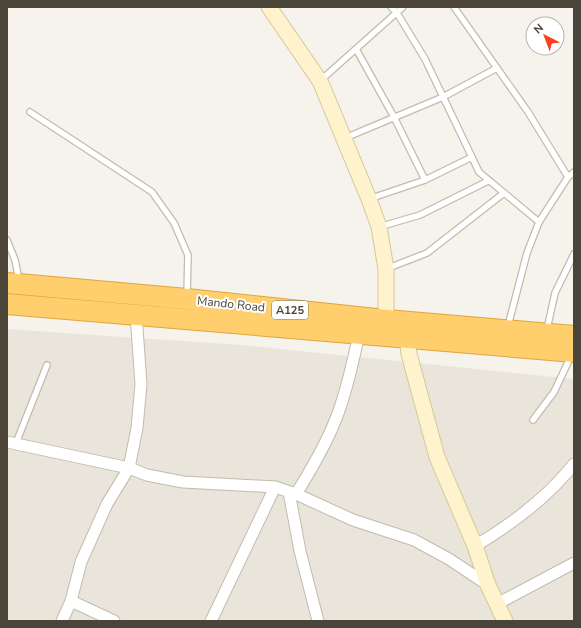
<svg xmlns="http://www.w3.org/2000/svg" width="581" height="628" font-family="'Nunito Sans',sans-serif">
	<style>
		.residential { fill: #eae5da }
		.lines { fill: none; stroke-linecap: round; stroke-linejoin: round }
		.lane-casing { stroke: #c2bbae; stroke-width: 8 }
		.street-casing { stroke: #c2bbae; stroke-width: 13 }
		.secondary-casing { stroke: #d6c79b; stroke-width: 17 }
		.highway-casing { stroke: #e0a43c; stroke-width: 22 }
		.lane { stroke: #fff; stroke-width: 5.5 }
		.street { stroke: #fff; stroke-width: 11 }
		.secondary { stroke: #fff3cd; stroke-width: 15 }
		.highway { stroke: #ffcf6e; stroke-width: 20 }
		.labels { text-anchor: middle; stroke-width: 4; stroke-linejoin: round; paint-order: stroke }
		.shield { fill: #fff; stroke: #817c74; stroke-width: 1 }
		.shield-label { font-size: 11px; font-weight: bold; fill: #4b4439 }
		.street-label { font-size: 12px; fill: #4b4439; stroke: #fff }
	</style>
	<rect width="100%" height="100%" fill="#f6f3ec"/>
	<path class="residential" d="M 7,329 L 241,345 L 574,379 L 574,621 L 7,621 Z"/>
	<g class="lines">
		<defs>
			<g id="lane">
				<path d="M 391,7 L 397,13 L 425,59 L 479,172 L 539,222"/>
				<path d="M 454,7 L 528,112 L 568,177"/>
				<path d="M 356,49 L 394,117 L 425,180"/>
				<path d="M 321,80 L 403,7"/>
				<path d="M 30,112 L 152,192 L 174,223 L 188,255 L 187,295"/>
				<path d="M 345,138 L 443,97 L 497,68"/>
				<path d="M 369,199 L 425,180 L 472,157"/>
				<path d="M 379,227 L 420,215 L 488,181"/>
				<path d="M 7,240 L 15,260 L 19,280"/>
				<path d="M 386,269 L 427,253 L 504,193"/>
				<path d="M 508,326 L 527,253 L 539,222 L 568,177 L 574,172"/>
				<path d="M 547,329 L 555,293 L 574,254"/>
				<path d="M 533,420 L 554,392 L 571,356"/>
				<path d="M 16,443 L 47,365"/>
			</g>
			<g id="street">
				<path d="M 7,442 L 129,468 L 147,475 L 183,482 L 275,487 L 296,494 L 353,520 L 414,540 L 449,559 L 488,585"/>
				<path d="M 289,492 L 300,551 L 318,621"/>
				<path d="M 296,494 C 311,470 325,446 335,421 C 347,393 352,362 360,332"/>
				<path d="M 475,546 C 512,524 547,498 574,464"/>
				<path d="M 71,601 L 114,621"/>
				<path d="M 497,604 L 574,563"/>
				<path d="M 62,621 L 71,601 L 81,562 L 107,504 L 129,468 L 137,428 L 141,384 L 136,314"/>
				<path d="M 211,621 L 275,487"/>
			</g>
			<g id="secondary">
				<path d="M 269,7 L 320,81 L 369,199 L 379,227 L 386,269 L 386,320"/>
				<path d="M 407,337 L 409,354 L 437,457 L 475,546 L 488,585 L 505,621"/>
			</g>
			<g id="highway">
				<path d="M 7,283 L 187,299 L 386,320 L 574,336"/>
				<path d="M 7,304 L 574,352"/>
			</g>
		</defs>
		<use href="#lane" class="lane-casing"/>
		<use href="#street" class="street-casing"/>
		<use href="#secondary" class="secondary-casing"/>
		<use href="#highway" class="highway-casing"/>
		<use href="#lane" class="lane"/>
		<use href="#street" class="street"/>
		<use href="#secondary" class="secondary"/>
		<use href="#highway" class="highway"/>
	</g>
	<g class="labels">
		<rect class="shield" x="272" y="301" width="36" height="18" rx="3"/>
		<g class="shield-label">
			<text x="290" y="314">A125</text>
		</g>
		<g class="street-label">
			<text transform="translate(231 304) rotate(6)" y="4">Mando Road</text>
		</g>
	</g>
	<rect width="581" height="628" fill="none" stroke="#4b4439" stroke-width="16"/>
	<g transform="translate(545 36) rotate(318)"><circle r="19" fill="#ffffff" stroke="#b7b4b0"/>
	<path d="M0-3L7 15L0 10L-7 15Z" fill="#fc3f1d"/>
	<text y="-6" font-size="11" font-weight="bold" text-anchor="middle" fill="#4b4439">N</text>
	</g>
</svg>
